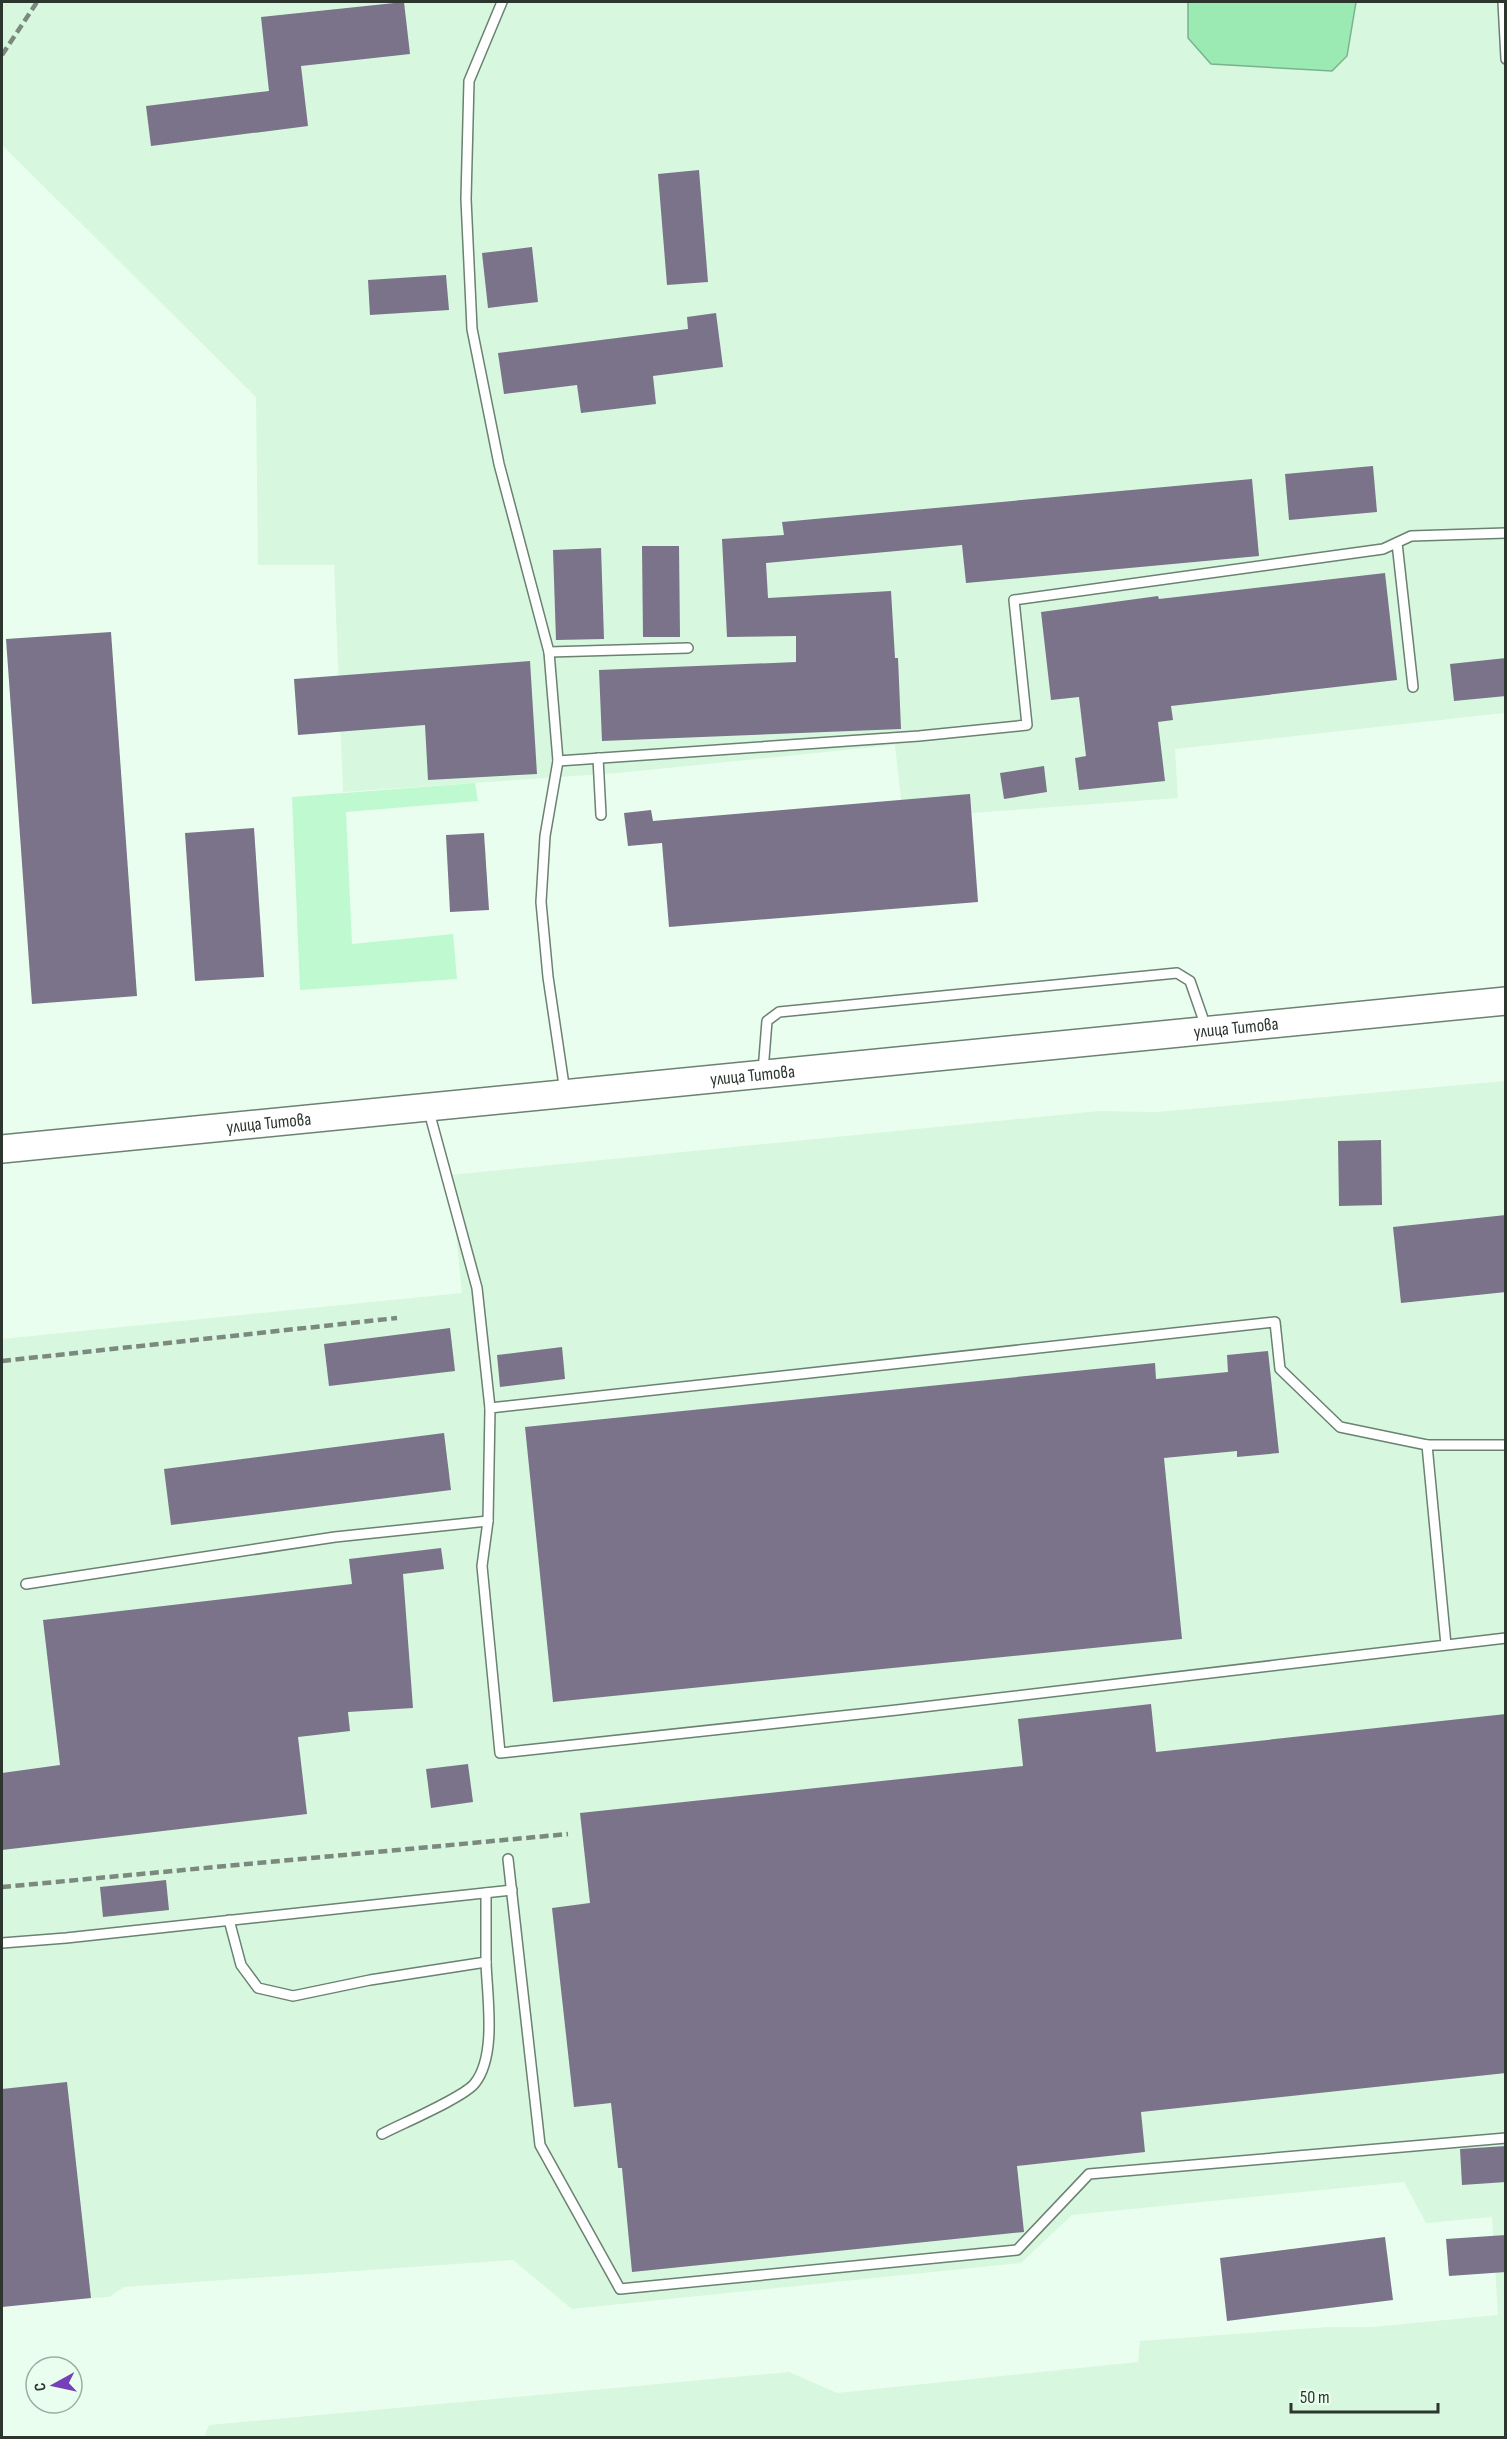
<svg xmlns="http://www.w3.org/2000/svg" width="1507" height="2439" font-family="'Sofia Sans Condensed',sans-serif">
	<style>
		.built { fill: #d7f7df }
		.green { fill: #bef9cf }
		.water { fill: #9be9b3; stroke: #7ab38b; stroke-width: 1.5 }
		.building { fill: #7a7389 }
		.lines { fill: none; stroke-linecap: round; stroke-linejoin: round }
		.service-casing { stroke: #6b8171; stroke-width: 12 }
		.secondary-casing { stroke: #6b8171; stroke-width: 30 }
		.service { stroke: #fff; stroke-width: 9 }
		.secondary { stroke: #fff; stroke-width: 27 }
		.rail { stroke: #7b897e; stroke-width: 4.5; stroke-dasharray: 9 4.5; stroke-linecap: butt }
		.labels { text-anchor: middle; stroke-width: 6; stroke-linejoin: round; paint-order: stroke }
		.street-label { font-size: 18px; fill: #2c362f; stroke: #eafeef }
	</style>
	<rect width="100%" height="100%" fill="#eafeef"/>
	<g class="built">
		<path d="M 2,2 L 1505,2 L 1505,713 L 1175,749 L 1178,798 L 903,818 L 895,745 L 618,773 L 343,792 L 334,565 L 258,565 L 256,397 L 2,145 Z"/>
		<path d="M 1505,1081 L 1505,2437 L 204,2437 L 209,2425 L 789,2372 L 837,2393 L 1138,2362 L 1140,2341 L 1328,2327 L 1371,2327 L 1498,2315 L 1492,2217 L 1426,2223 L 1404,2182 L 1072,2215 L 1021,2263 L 572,2309 L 513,2260 L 124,2287 L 109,2297 L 2,2304 L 2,1339 L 462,1293 L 450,1175 L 1099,1111 L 1157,1112 Z"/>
	</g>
	<path class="green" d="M 475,783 L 478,801 L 346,812 L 352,944 L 453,934 L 457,979 L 300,990 L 292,797 Z"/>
	<path class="water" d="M 1188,2 L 1356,2 L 1347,56 L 1332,71 L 1211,64 L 1188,38 Z"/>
	<g class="building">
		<path d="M 404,2 L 410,54 L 301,66 L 308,126 L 151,146 L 146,106 L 269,91 L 261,17 Z"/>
		<path d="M 699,170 L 708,282 L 667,285 L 658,174 Z"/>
		<path d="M 532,247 L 538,302 L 488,308 L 482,253 Z"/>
		<path d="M 446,275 L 449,310 L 370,315 L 368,280 Z"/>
		<path d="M 716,313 L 723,367 L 653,376 L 656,404 L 581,413 L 577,385 L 504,394 L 498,353 L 688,329 L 687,317 Z"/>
		<path d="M 1373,466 L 1377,512 L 1289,520 L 1285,474 Z"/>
		<path d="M 1252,479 L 1259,556 L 966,583 L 962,545 L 766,563 L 768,598 L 891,591 L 895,658 L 898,658 L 901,729 L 602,741 L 599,670 L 796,662 L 796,636 L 727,637 L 722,539 L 784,535 L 782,522 Z"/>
		<path d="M 642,546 L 679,546 L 680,637 L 643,637 Z"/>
		<path d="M 601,548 L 604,639 L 556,640 L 553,550 Z"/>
		<path d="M 1385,573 L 1397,680 L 1171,706 L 1173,720 L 1158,722 L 1165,781 L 1079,790 L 1075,758 L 1086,756 L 1079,697 L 1051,700 L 1041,612 L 1158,596 L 1159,599 Z"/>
		<path d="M 111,632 L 137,996 L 32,1004 L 6,639 Z"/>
		<path d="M 1506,658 L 1506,696 L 1454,701 L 1450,664 Z"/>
		<path d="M 530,661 L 537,774 L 428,780 L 425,725 L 298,735 L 294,679 Z"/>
		<path d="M 1044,766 L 1047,792 L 1004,799 L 1000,773 Z"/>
		<path d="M 970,794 L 978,902 L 669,927 L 662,843 L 628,846 L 624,813 L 651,810 L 653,821 Z"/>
		<path d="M 254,828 L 264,977 L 195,981 L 185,833 Z"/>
		<path d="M 484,833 L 489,910 L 450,912 L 446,835 Z"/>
		<path d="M 1381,1140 L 1382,1205 L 1339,1206 L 1338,1141 Z"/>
		<path d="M 1506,1215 L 1506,1292 L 1401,1303 L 1393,1227 Z"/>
		<path d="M 450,1328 L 455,1371 L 329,1386 L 324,1344 Z"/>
		<path d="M 562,1347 L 565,1379 L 500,1387 L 497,1355 Z"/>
		<path d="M 1268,1351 L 1279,1453 L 1237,1457 L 1237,1451 L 1164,1458 L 1182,1639 L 553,1702 L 525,1427 L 1155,1363 L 1156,1379 L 1228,1372 L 1227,1355 Z"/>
		<path d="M 444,1433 L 451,1490 L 171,1525 L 164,1469 Z"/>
		<path d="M 441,1548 L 444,1569 L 403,1574 L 413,1708 L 348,1712 L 350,1731 L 298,1737 L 307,1814 L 2,1850 L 2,1773 L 60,1765 L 43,1620 L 352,1584 L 349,1559 Z"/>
		<path d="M 1151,1704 L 1156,1752 L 1506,1714 L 1506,2073 L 1141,2112 L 1145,2152 L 1017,2166 L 1024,2232 L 632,2272 L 622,2168 L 618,2168 L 611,2103 L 574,2107 L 552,1908 L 590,1903 L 580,1813 L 1023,1766 L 1018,1719 Z"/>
		<path d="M 468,1764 L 473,1802 L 431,1808 L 426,1769 Z"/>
		<path d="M 166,1880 L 169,1910 L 103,1917 L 100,1887 Z"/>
		<path d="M 67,2082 L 91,2298 L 2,2307 L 2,2089 Z"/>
		<path d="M 1506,2146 L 1506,2182 L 1462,2185 L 1460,2149 Z"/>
		<path d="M 1506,2235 L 1506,2272 L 1449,2276 L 1446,2239 Z"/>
		<path d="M 1385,2237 L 1393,2300 L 1227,2321 L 1220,2258 Z"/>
	</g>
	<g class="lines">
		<defs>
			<g id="service">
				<path d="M 502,2 L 469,81 L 466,199 L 472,329 L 499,464 L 549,652 L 558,761 L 919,736 L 1027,725 L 1014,600 L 1383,549 L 1411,536 L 1506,533"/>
				<path d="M 1503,2 L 1506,59"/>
				<path d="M 1397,543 L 1413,687"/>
				<path d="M 549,652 L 688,648"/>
				<path d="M 598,758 L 601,815"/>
				<path d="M 558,761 L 545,836 L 541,902 L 548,977 L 565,1092"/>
				<path d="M 763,1071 L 767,1021 L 779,1012 L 1177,973 L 1190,981 L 1206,1027"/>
				<path d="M 428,1108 L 477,1288 L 490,1408"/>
				<path d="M 1427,1445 L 1506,1445"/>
				<path d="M 26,1584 L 335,1537 L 488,1521"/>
				<path d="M 1446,1645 L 1427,1445 L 1340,1427 L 1280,1369 L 1275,1322 L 490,1408 L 488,1521 L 482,1566 L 500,1753 L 897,1710 L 1506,1638"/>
				<path d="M 508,1859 L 540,2145 L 620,2289 L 1017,2250 L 1089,2174 L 1506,2138"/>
				<path d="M 229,1920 L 241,1965 L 258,1988 L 293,1996 L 370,1980 L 486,1962 L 486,1893"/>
				<path d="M 2,1943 L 66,1938 L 512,1890"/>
				<path d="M 382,2134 C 401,2124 465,2097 475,2083 C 497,2055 487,1996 486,1962"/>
			</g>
			<g id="secondary">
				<path id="s1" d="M 2,1149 L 1506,1001"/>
			</g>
		</defs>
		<use href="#service" class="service-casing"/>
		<use href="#secondary" class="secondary-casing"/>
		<use href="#service" class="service"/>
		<use href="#secondary" class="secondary"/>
		<g class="rail">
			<path d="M 2,55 L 37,2"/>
			<path d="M 2,1361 L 397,1318"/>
			<path d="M 2,1887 L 568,1834"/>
		</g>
	</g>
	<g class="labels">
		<g class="street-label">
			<text dy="6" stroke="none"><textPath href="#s1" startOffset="1240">улица Титова</textPath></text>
			<text dy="6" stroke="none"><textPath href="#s1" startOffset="754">улица Титова</textPath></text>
			<text dy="6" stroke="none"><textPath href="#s1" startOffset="268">улица Титова</textPath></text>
		</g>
	</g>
	<rect width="1507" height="2439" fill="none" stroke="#2c362f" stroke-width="6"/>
	<g transform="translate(54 2385) rotate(262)"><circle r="28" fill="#eafeef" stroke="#9eaea2" stroke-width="1.5"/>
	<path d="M0-4.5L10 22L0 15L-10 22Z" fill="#7541b8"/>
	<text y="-9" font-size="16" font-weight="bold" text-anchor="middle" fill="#2c362f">С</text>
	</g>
	<path d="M1291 2403v9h147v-9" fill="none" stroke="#2c362f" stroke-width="3"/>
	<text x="1300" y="2403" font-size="18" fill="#2c362f" stroke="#eafeef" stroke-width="4.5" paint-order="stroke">50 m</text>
</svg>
